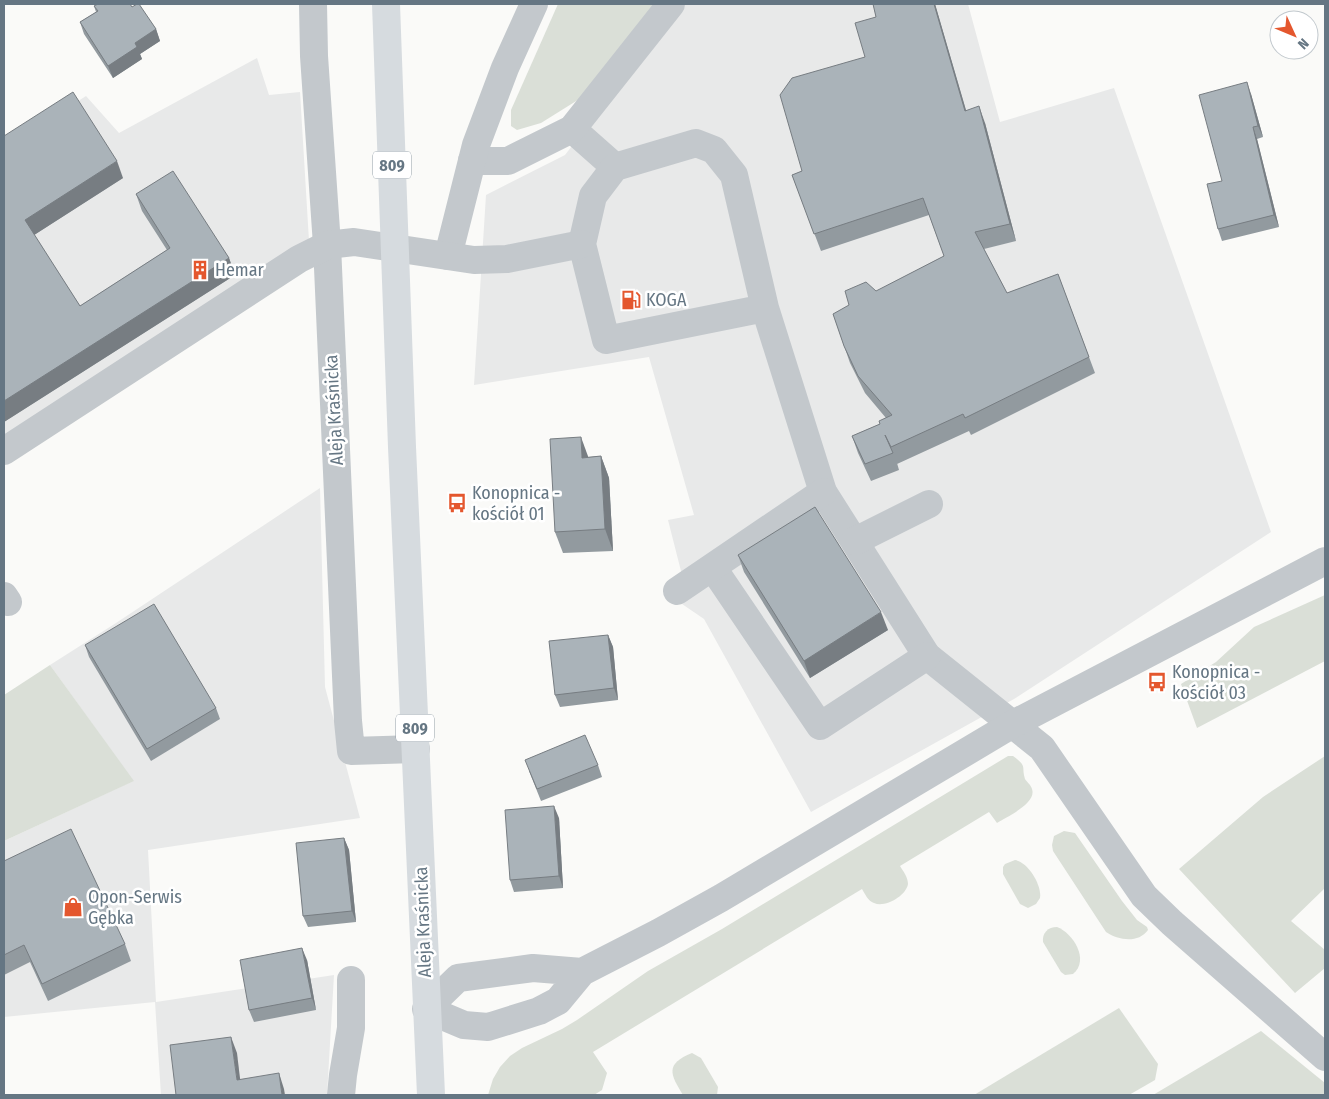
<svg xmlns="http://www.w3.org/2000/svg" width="1329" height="1099" font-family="'Fira Sans Condensed',sans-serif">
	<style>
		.built { fill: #e8e9e9 }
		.green { fill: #dadfd7 }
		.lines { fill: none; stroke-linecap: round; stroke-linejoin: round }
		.minor { stroke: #c3c8cc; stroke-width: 28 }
		.major { stroke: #d6dbdf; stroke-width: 28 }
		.wall { fill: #929a9f }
		.shaded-wall { fill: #777d82 }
		.building { fill: #aab3b9; stroke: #777d82 }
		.labels { text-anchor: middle; stroke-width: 5; stroke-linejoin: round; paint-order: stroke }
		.shield { fill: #fff; stroke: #939fa8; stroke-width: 1 }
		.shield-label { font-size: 16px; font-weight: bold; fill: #657683 }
		.poi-label { font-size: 18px; fill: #657683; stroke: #fff; text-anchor: start }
		.street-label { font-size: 18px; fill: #657683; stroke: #fff }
	</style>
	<rect width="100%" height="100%" fill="#fafaf8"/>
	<g class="built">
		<path d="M 681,4 L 968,4 L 1000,122 L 1114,88 L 1271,532 L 1014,699 L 811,812 L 704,619 L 663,591 L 683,579 L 668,520 L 694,515 L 649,357 L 474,385 L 486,195 L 565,155 Z"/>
		<path d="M 257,58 L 269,95 L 300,92 L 309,241 L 4,436 L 4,149 L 86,96 L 119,133 Z"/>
		<path d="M 320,488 L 325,687 L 360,818 L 148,850 L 156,1002 L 334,975 L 327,1095 L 161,1095 L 155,1002 L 4,1017 L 4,841 L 133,781 L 50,665 L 116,623 Z"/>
	</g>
	<g class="green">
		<path d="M 558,4 L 657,4 L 589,93 L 541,123 L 517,130 L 511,126 L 511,110 Z"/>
		<path d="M 1325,595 L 1325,661 L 1197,728 L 1181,684 L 1216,662 L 1254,627 Z"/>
		<path d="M 50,665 L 134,781 L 4,841 L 4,695 Z"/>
		<path d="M 1008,756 L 1013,756 C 1028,767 1021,766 1025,779 C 1027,782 1031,785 1032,789 C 1037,803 1008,816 997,823 L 989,812 L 900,866 C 903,871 908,877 908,884 C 906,896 885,908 874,903 C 868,901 865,894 862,889 L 593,1052 L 607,1073 L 602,1090 L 594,1095 L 488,1095 L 493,1079 L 500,1067 L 510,1056 L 522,1048 L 562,1029 L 577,1020 L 648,971 L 722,929 Z"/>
		<path d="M 1325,756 L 1325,888 L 1291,921 L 1325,950 L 1325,968 L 1295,993 L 1179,869 L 1263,797 Z"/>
		<path d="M 1064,831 L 1075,833 L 1122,901 L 1137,920 L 1147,927 L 1148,930 C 1138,944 1118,940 1106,932 L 1053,851 L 1052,845 L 1054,836 Z"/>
		<path d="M 1015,860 C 1028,862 1042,885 1040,898 L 1036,904 L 1028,908 L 1020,904 L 1003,874 L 1003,867 L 1005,864 Z"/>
		<path d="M 1057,927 C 1073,933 1090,960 1073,974 L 1065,975 L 1061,972 L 1043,942 C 1042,933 1048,927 1057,927 Z"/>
		<path d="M 1119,1008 L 1158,1064 L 1155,1080 L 1129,1095 L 974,1095 Z"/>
		<path d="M 1261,1031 L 1325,1083 L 1325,1095 L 1153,1095 Z"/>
		<path d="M 692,1053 L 701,1058 L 718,1087 L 717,1095 L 683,1095 C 670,1074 665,1064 692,1053 Z"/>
	</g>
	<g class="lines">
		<g class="minor">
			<path d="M 313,4 L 314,56 L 327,245 L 348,721 L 351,751 L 416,749"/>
			<path d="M 572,129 L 615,167"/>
			<path d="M 472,161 L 508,161 L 572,129 L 671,4"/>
			<path d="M 448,256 L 476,145 L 505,68 L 534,4"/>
			<path d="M 765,308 L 606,340 L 582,244 L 593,196 L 615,167 L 696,143 L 714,150 L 734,175 L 765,308 L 823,492 L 927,656 L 1042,748 L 1144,896 L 1172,923 L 1325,1057"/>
			<path d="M 4,451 L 299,259 L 327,245 L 354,242 L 474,260 L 507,259 L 582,244"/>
			<path d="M 855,541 L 929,504"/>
			<path d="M 713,568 L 820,726 L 927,656"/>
			<path d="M 677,591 L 823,492"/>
			<path d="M 4,596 L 8,602"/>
			<path d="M 582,972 L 533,968 L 458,978 L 426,1009 L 464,1025 L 488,1027 L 539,1011 L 558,1001 L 582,972 L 658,933 L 721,898 L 1013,724 L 1325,561"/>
			<path d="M 341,1095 L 343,1075 L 351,1028 L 351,980"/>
		</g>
		<path class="major" d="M 386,4 L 402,447 L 431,1095"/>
	</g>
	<g class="wall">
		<path d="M 873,4 L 935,4 L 966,110 L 985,123 L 1016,241 L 984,249 L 1007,293 L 1058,274 L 1095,373 L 971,435 L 969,431 L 897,464 L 897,463 L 899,470 L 871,481 L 858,453 L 852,436 L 880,424 L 886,418 L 865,393 L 850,363 L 833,314 L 944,256 L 929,215 L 821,251 L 792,175 L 802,171 L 865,57 L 876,17 Z"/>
		<path d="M 94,6 L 132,7 L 156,29 L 160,41 L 140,54 L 142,59 L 113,78 L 84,34 L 80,22 L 96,12 Z"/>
		<path d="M 1251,94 L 1263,137 L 1257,139 L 1279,227 L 1222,241 L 1218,229 L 1222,181 Z"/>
		<path d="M 4,136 L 123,178 L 34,235 L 80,306 L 167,250 L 142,211 L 136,194 L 229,258 L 235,275 L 4,422 Z"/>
		<path d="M 601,456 L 609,478 L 613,551 L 563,553 L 555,532 L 588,457 Z"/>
		<path d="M 738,555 L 888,630 L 810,678 L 744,572 Z"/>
		<path d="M 608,635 L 613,647 L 618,700 L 560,707 L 555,695 Z"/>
		<path d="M 85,645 L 216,708 L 220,719 L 151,761 L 89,657 Z"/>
		<path d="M 598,765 L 602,777 L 541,801 L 529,771 Z"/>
		<path d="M 559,818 L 563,888 L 514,892 L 510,880 Z"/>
		<path d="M 344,838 L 349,850 L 356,922 L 308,927 L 303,916 Z"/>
		<path d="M 4,861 L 125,944 L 131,961 L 48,1001 L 30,962 L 4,975 Z"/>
		<path d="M 307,960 L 316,1010 L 254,1022 L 249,1010 Z"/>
	</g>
	<g class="shaded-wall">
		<path d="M 934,4 L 935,4 L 971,128 L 965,111 Z"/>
		<path d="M 156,29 L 160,41 L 140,54 L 142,59 L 113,78 L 108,66 L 135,43 Z"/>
		<path d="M 1247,82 L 1251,94 L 1263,137 L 1258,126 Z"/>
		<path d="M 979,106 L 985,123 L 1016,241 L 1010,224 Z"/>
		<path d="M 1253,127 L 1257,139 L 1279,227 L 1274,215 Z"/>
		<path d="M 117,161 L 123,178 L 31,237 L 25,220 Z"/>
		<path d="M 229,258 L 235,275 L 4,422 L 4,401 Z"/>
		<path d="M 581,437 L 589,459 L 582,458 Z"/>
		<path d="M 601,456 L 609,478 L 613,551 L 605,529 Z"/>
		<path d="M 881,612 L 888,630 L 810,678 L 804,661 Z"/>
		<path d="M 608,635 L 613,647 L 618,700 L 614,688 Z"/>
		<path d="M 554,806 L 559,818 L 563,888 L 559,876 Z"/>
		<path d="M 344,838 L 349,850 L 356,922 L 352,911 Z"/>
		<path d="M 302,948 L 307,960 L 316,1010 L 312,998 Z"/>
		<path d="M 231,1037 L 237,1053 L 242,1095 L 237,1080 Z"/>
		<path d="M 279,1073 L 284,1089 L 285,1095 L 282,1095 Z"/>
	</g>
	<g class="building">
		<path d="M 98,4 L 130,4 L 132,7 L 137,4 L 139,4 L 156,29 L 135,43 L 137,47 L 108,66 L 80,22 L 98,11 L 94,6 Z"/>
		<path d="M 873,4 L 934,4 L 965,111 L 979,106 L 1010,224 L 975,232 L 1007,293 L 1058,274 L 1089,357 L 965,418 L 963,414 L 891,447 L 885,435 L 893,453 L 865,464 L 852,436 L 880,424 L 879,421 L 892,415 L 858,376 L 844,346 L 833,314 L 849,305 L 845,291 L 866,282 L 876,291 L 944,256 L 923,198 L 814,234 L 792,175 L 802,171 L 780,95 L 792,78 L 865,57 L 855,23 L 876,17 Z"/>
		<path d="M 1247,82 L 1258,126 L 1253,127 L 1274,215 L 1218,229 L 1207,184 L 1222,181 L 1199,95 Z"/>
		<path d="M 73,92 L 117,161 L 25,220 L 80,306 L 170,248 L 136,194 L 173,171 L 229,258 L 4,401 L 4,136 Z"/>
		<path d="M 581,437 L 582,458 L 601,456 L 605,529 L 555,532 L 550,439 Z"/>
		<path d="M 815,507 L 881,612 L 804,661 L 738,555 Z"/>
		<path d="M 154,604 L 216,708 L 147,749 L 85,645 Z"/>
		<path d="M 608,635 L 614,688 L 555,695 L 549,641 Z"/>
		<path d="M 585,735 L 598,765 L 537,789 L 525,760 Z"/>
		<path d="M 554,806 L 559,876 L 510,880 L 505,810 Z"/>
		<path d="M 71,829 L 125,944 L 42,984 L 24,945 L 4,955 L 4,861 Z"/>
		<path d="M 344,838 L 352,911 L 303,916 L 296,843 Z"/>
		<path d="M 302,948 L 312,998 L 249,1010 L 240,960 Z"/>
		<path d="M 231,1037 L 237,1080 L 279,1073 L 282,1095 L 176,1095 L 170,1045 Z"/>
	</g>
	<defs>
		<symbol id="building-bare" viewBox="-9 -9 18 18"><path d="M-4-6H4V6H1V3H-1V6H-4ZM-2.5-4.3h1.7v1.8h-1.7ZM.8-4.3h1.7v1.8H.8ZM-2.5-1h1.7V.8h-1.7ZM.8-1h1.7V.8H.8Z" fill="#e4572e" stroke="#fff" stroke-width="2.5" paint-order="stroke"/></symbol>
		<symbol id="fuel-bare" viewBox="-9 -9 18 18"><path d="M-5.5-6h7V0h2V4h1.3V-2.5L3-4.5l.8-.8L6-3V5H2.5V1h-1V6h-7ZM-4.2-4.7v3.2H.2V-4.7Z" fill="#e4572e" stroke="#fff" stroke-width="2.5" paint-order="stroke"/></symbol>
		<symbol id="bus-bare" viewBox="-9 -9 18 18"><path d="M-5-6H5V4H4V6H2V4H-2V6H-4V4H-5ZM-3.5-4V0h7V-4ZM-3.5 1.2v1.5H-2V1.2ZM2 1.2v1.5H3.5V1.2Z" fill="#e4572e" stroke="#fff" stroke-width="2.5" paint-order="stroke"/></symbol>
		<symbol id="shop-bare" viewBox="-9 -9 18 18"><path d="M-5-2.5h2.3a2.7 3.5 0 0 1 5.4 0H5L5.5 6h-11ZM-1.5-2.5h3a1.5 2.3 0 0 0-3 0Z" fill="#e4572e" stroke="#fff" stroke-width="2.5" paint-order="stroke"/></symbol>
	</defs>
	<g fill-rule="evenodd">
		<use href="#building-bare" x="186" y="256" width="28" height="28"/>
		<use href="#fuel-bare" x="617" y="286" width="28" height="28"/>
		<use href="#bus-bare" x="443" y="489" width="28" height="28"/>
		<use href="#bus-bare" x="1143" y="668" width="28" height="28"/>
		<use href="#shop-bare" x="59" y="893" width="28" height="28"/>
	</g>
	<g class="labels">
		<g class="shield">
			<rect x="373" y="151.5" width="38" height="27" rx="4"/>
			<rect x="396" y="714.5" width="38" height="27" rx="4"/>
		</g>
		<g class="shield-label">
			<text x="392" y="171">809</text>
			<text x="415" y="734">809</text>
		</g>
		<g class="poi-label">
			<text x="215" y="276">Hemar</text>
			<text x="646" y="306">KOGA</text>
			<text x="472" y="499">Konopnica -<tspan x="472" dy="21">kościół 01</tspan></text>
			<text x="1172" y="678">Konopnica -<tspan x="1172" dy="21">kościół 03</tspan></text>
			<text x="88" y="903">Opon-Serwis<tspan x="88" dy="21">Gębka</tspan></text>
		</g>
		<g class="street-label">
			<text transform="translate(334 410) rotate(-93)" y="6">Aleja Kraśnicka</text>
			<text transform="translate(423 922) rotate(-92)" y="6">Aleja Kraśnicka</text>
		</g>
	</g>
	<rect width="1329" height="1099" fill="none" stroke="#657683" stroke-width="10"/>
	<g transform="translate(1294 35) rotate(134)"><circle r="24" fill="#ffffff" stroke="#c1c8cd"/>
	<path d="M0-4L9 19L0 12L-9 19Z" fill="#e4572e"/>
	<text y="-8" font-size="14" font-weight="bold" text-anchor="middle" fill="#657683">N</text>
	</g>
</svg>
